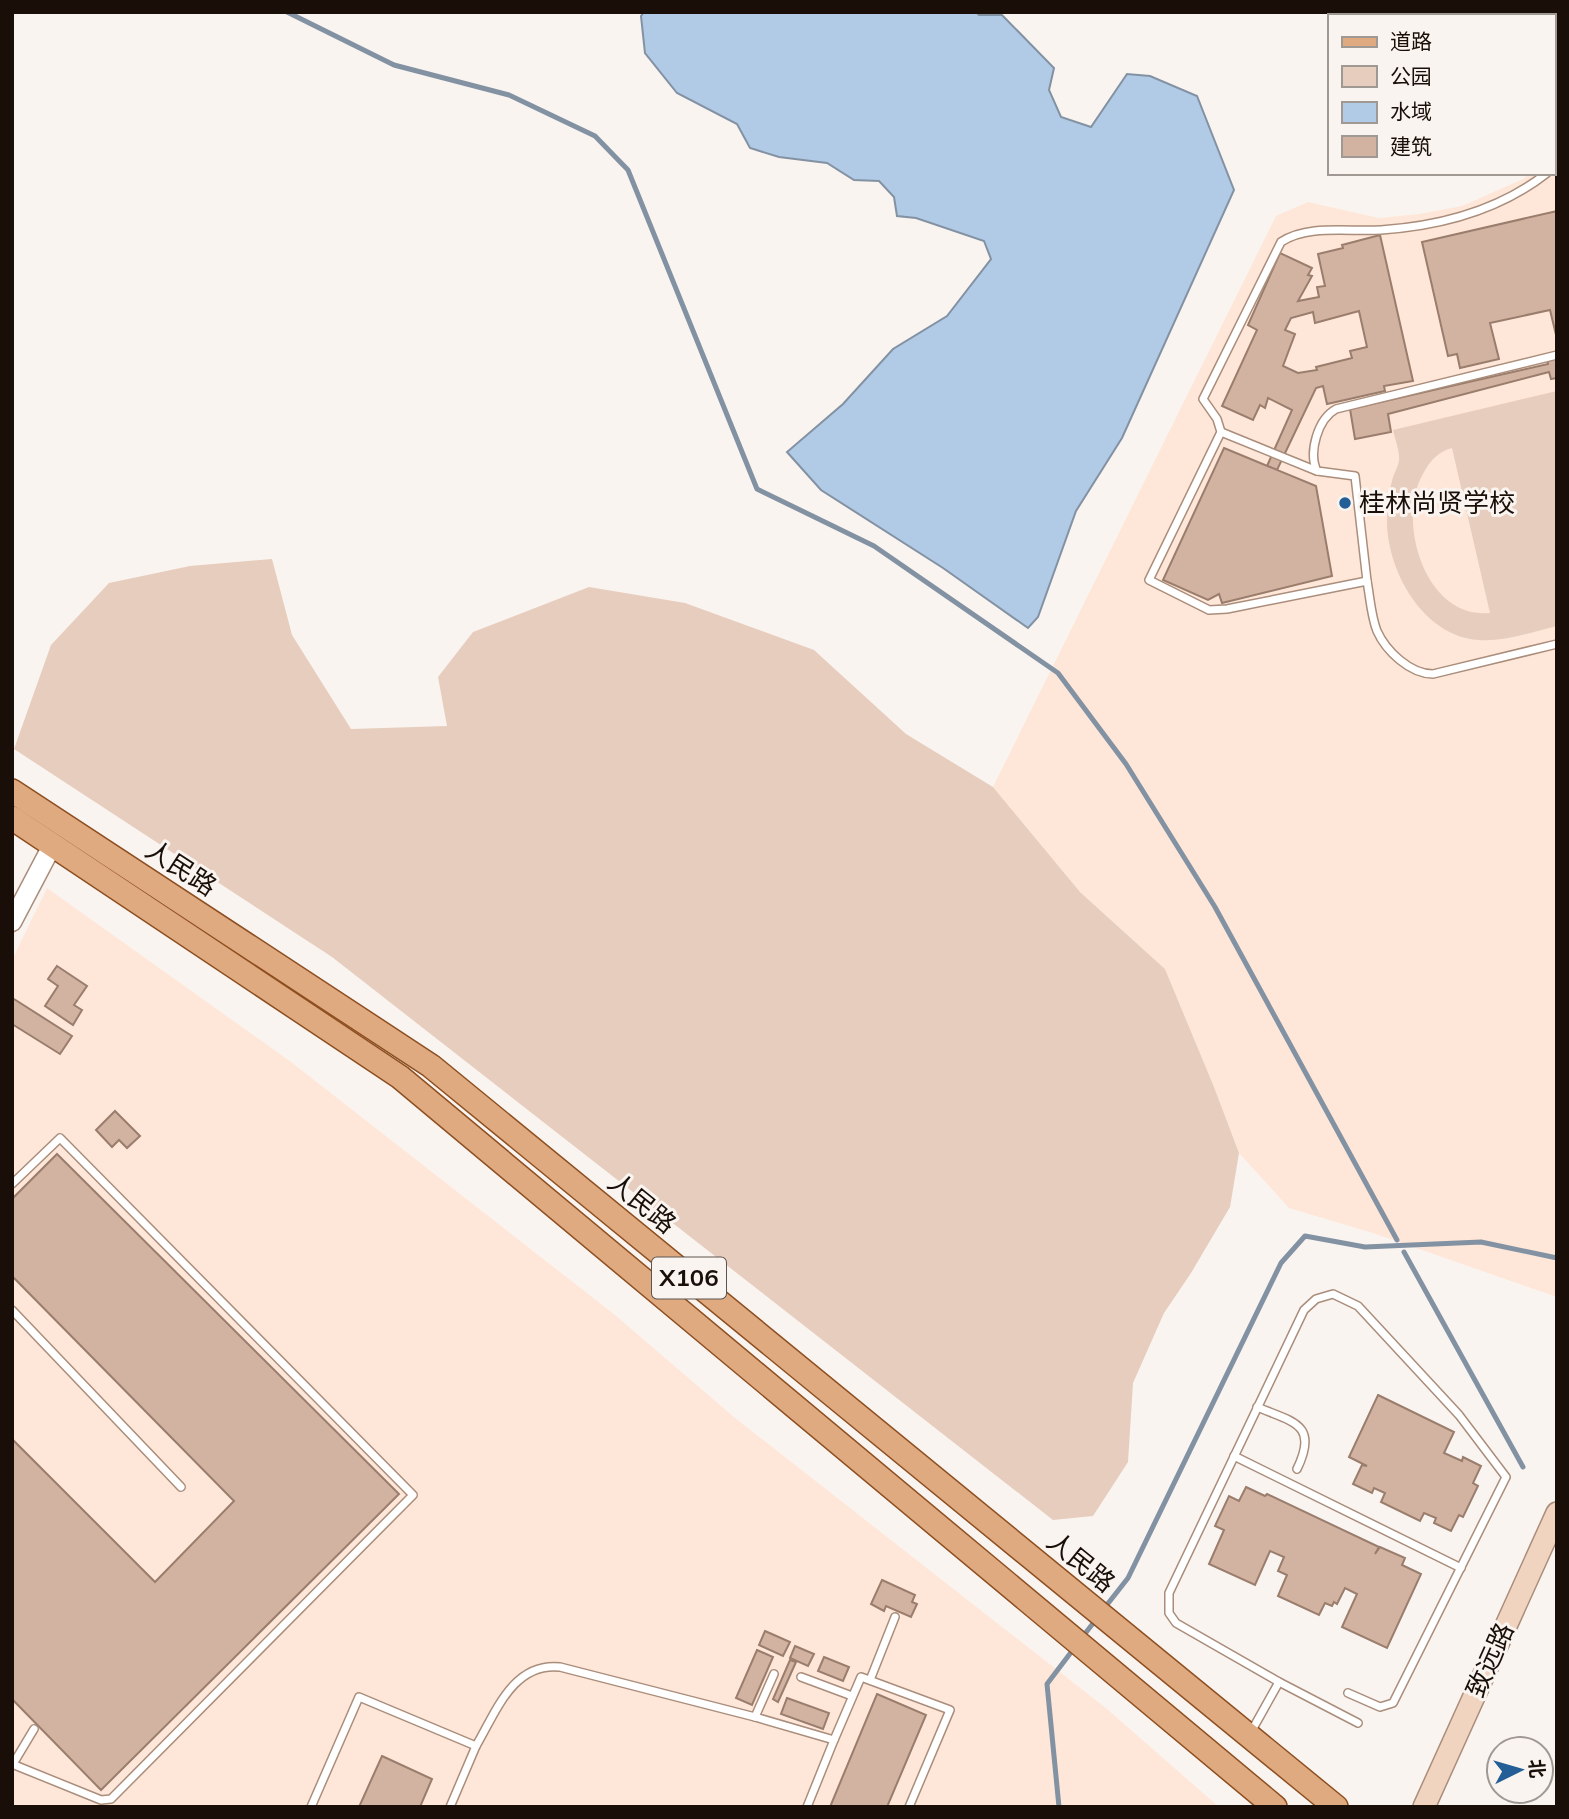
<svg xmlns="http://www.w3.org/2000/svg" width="1569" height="1819" font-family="Mulish,'Noto Sans SC',sans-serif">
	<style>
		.built { fill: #fee7d8 }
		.green { fill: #e7cdbd; fill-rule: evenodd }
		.water { fill: #b1cae5; stroke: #8392a3; stroke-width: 2 }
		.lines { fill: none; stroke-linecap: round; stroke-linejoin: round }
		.stream { stroke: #8392a3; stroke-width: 5 }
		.building { fill: #d2b3a1; stroke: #9a7d6c; stroke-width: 2; fill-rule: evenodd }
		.service-casing { stroke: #aa8d7b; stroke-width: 10 }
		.tertiary-casing { stroke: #aa8d7b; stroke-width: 21 }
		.secondary-casing { stroke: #aa8d7b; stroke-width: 24 }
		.primary-casing { stroke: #8d4f20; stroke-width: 26 }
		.service { stroke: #fff; stroke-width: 7 }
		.tertiary { stroke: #fff; stroke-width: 18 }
		.secondary { stroke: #f0d4c0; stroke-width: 21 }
		.primary { stroke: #e0aa81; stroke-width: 23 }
		.poi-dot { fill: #235f96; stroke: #faf4f0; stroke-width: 2.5 }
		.labels { text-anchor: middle; stroke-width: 6; stroke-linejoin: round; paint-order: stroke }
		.shield { fill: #faf4f0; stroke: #5c544e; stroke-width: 2 }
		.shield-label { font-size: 24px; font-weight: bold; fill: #190f08 }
		.poi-label { font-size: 26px; fill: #190f08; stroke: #faf4f0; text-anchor: start }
		.street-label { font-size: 26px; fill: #190f08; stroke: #faf4f0 }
	</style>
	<rect width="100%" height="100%" fill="#faf4f0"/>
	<g class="built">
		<path d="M 1557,142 L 1557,1297 L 1373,1233 L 1289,1208 L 1239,1153 L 1214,1087 L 1165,969 L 1080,892 L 993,787 L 1276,216 L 1308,202 L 1379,218 L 1419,214 L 1462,206 L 1523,179 L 1530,173 L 1553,173 L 1553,149 Z"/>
		<path d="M 47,888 L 291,1062 L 615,1315 L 735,1418 L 1107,1709 L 1219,1807 L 12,1807 L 12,960 Z"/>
	</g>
	<g class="green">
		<path d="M 1557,391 L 1557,626 C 1532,632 1504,642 1478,640 C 1424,636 1388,573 1387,523 C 1387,509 1388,495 1392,481 C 1393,475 1398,467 1399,461 C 1400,452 1395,439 1393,430 ZM 1452,448 L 1490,613 L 1489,613 C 1425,619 1395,520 1424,472 C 1430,461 1439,451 1452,448 Z"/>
		<path d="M 272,559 L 292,635 L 351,729 L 447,726 L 438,677 L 473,632 L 589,587 L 685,603 L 814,650 L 906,734 L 993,787 L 1080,892 L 1165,969 L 1214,1087 L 1239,1153 L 1230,1207 L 1191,1273 L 1164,1313 L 1133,1383 L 1128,1462 L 1093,1516 L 1053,1520 L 332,957 L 14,749 L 51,645 L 109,583 L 190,566 Z"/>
	</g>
	<path class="water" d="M 644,12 L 976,12 L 979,15 L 1002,15 L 1054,68 L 1049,90 L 1061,117 L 1091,127 L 1127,74 L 1150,76 L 1197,96 L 1234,190 L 1122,438 L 1076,511 L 1038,617 L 1028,628 L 943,568 L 821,490 L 787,452 L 843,404 L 893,349 L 947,316 L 991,259 L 984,241 L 916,218 L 897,216 L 894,197 L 879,181 L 854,180 L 827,163 L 779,157 L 750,148 L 737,124 L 677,93 L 645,53 L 641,16 Z"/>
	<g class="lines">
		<g class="stream">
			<path d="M 287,12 L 394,65 L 509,95 L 595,136 L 628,170 L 757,489 L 874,546 L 1058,673 L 1126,764 L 1215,907 L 1397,1240"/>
			<path d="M 1404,1252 L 1523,1467"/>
			<path d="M 1106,1606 L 1128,1578 L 1281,1263 L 1305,1236 L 1365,1247 L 1481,1242 L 1557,1258"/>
			<path d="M 1084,1635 L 1094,1622"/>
			<path d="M 1059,1807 L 1047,1684 L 1072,1651"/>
		</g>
	</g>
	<g class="building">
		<path d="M 1557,211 L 1557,339 L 1550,310 L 1490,323 L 1499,359 L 1460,368 L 1457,354 L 1448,356 L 1422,242 Z"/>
		<path d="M 1380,235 L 1413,381 L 1384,386 L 1385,391 L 1327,404 L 1323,386 L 1316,388 L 1277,470 L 1267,466 L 1292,410 L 1268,398 L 1265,408 L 1260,405 L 1253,420 L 1222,406 L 1257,330 L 1248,325 L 1280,253 L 1312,268 L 1308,275 L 1312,276 L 1298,301 L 1319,297 L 1317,287 L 1325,286 L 1318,254 L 1343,248 L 1342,245 ZM 1359,311 L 1367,347 L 1350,351 L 1352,358 L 1316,367 L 1317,370 L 1298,373 L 1283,366 L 1295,334 L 1285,330 L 1291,318 L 1313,312 L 1315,323 Z"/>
		<path d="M 1557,356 L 1557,378 L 1551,379 L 1549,372 L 1388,414 L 1391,432 L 1355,439 L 1350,409 L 1548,364 L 1547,359 Z"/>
		<path d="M 1224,448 L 1316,486 L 1332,576 L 1222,603 L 1219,594 L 1208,600 L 1163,580 Z"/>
		<path d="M 57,966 L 87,986 L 74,1005 L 82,1010 L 73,1025 L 45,1006 L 58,986 L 48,979 Z"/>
		<path d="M 14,999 L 72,1036 L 60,1054 L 12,1024 L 12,1002 Z"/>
		<path d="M 115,1111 L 140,1136 L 127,1148 L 119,1140 L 112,1147 L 96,1130 Z"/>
		<path d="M 57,1154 L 399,1494 L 101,1790 L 12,1699 L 12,1439 L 155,1582 L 234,1501 L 12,1276 L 12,1199 Z"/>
		<path d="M 1378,1395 L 1454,1432 L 1444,1453 L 1462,1461 L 1463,1457 L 1481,1466 L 1473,1483 L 1478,1486 L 1463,1517 L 1459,1515 L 1451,1531 L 1434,1523 L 1436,1518 L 1424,1513 L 1420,1521 L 1381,1502 L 1385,1493 L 1374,1488 L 1372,1493 L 1353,1484 L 1362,1465 L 1367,1466 L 1349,1457 Z"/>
		<path d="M 1246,1487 L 1265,1496 L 1267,1494 L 1379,1547 L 1375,1554 L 1380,1547 L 1405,1558 L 1402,1565 L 1421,1574 L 1387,1648 L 1342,1627 L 1357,1594 L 1345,1588 L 1337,1604 L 1334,1602 L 1332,1606 L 1325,1603 L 1319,1615 L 1278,1596 L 1287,1575 L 1278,1571 L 1284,1557 L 1270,1551 L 1255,1585 L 1209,1564 L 1224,1530 L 1215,1526 L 1229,1496 L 1239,1501 Z"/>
		<path d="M 882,1580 L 915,1595 L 912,1602 L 917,1604 L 911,1617 L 886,1606 L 884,1611 L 871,1604 Z"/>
		<path d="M 765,1631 L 790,1642 L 783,1656 L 759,1645 Z"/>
		<path d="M 795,1646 L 814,1654 L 808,1666 L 790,1658 Z"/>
		<path d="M 757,1650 L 773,1657 L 752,1705 L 736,1698 Z"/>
		<path d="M 824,1657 L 849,1667 L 843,1681 L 818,1671 Z"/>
		<path d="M 790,1660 L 796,1662 L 778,1702 L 773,1699 Z"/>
		<path d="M 877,1694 L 926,1715 L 887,1807 L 830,1807 Z"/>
		<path d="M 787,1698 L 829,1713 L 823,1729 L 781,1714 Z"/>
		<path d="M 382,1756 L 432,1779 L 420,1807 L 359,1807 Z"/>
	</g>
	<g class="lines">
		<defs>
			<g id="service">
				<path d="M 1553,168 L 1557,165"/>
				<path d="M 1547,173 C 1500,210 1440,226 1381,230 C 1349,232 1308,224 1281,242 L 1203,399 L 1217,419 L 1221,432 L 1149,580 L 1209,610 L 1227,609 L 1367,581 L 1355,476 L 1317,471 C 1308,452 1318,419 1336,409 L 1557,355"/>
				<path d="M 1221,432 L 1317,471"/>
				<path d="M 1367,581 C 1370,597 1371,616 1377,631 C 1386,651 1410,674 1433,674 L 1557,644"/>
				<path d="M 12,1184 L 60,1138 L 413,1495 L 111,1799 L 101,1800 L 12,1764"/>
				<path d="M 12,1310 L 181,1487"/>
				<path d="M 1257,1407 C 1293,1422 1319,1424 1297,1469"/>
				<path d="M 1234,1456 L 1461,1568"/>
				<path d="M 801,1677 L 852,1696"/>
				<path d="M 870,1680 L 895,1617"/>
				<path d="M 1279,1682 L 1358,1723"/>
				<path d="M 755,1717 L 774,1674"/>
				<path d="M 1251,1732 L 1279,1682 L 1176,1623 L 1169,1613 L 1169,1593 L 1304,1310 L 1316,1299 L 1333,1294 L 1358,1306 L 1459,1415 L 1506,1477 L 1393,1703 L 1380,1707 L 1348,1693"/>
				<path d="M 834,1740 L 861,1677 L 950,1710 L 909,1807"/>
				<path d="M 476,1746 C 496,1712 513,1662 560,1667 L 755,1717 L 834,1740 L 807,1807"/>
				<path d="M 13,1764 L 34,1729"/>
				<path d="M 311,1807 L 359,1697 L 476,1746 L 450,1807"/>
			</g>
			<path id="tertiary" d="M 12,922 L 53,844"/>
			<path id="secondary" d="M 1424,1807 L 1557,1513"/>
			<g id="primary">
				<path d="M 12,791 L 431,1066 L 1336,1807"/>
				<path d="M 12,818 L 400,1077 L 1275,1807"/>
			</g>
		</defs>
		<use href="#service" class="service-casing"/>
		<use href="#tertiary" class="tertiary-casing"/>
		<use href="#secondary" class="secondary-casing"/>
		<use href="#primary" class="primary-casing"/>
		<use href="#service" class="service"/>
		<use href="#tertiary" class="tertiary"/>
		<use href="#secondary" class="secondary"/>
		<use href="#primary" class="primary"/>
	</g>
	<circle class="poi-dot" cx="1345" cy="503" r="7"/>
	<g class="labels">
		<rect class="shield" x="652" y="1257.5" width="74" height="41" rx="5"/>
		<g class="shield-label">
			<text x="689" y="1286">X106</text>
		</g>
		<g class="poi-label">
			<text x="1359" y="512">桂林尚贤学校</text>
		</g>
		<g class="street-label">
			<text transform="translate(181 868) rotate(33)" y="9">人民路</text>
			<text transform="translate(642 1203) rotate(39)" y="9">人民路</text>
			<text transform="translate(1081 1562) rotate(39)" y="9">人民路</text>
			<text transform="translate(1490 1660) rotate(-66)" y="9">致远路</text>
		</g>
	</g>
	<rect width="1569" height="1819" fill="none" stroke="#190f08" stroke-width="28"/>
	<rect x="1328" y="14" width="228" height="161" fill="#faf4f0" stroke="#a09893" stroke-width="2"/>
	<rect x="1342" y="37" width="35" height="10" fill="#e0aa81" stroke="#a09893" stroke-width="2"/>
	<text x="1390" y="49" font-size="21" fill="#190f08">道路</text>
	<rect x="1342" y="66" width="35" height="21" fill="#e7cdbd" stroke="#a09893" stroke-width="2"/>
	<text x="1390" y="84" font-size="21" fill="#190f08">公园</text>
	<rect x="1342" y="102" width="35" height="21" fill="#b1cae5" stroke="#a09893" stroke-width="2"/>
	<text x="1390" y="119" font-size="21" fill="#190f08">水域</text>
	<rect x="1342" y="136" width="35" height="21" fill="#d2b3a1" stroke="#a09893" stroke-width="2"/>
	<text x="1390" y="154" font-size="21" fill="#190f08">建筑</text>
	<g transform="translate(1520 1770) rotate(85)"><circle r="33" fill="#faf4f0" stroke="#a09893" stroke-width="2"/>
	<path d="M0-5L12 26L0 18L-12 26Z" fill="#235f96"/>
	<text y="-10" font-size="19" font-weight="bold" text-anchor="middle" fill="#190f08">北</text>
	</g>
</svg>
